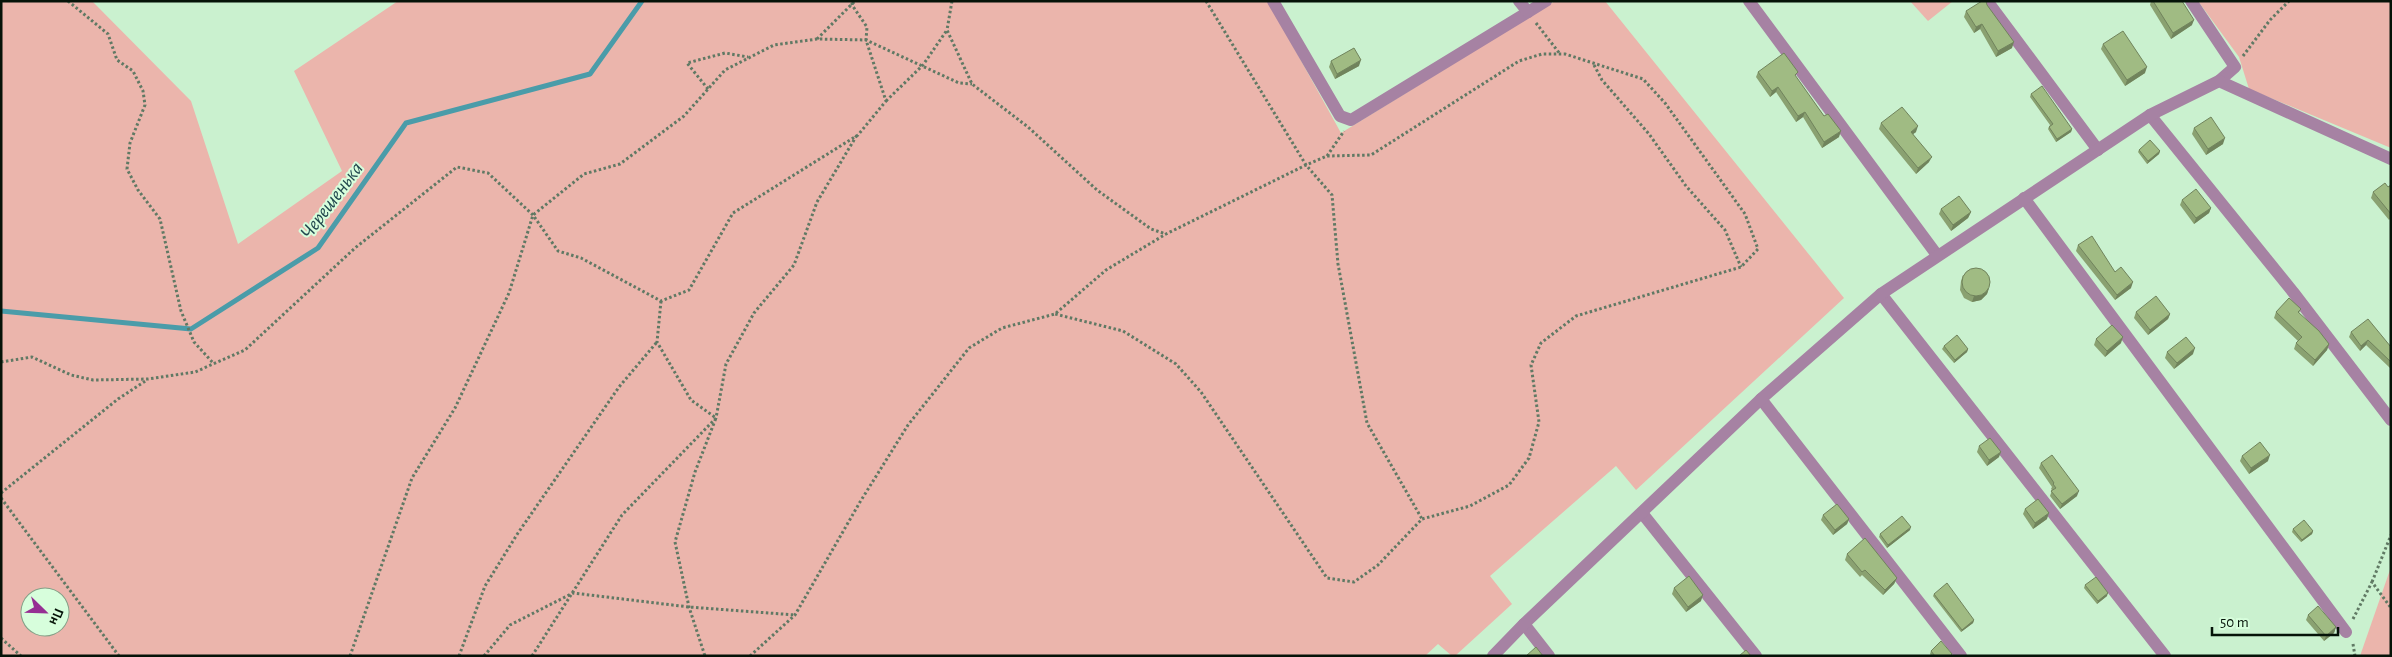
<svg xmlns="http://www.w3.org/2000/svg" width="2392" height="657" font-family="'Alegreya Sans',sans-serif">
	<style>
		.green { fill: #ebb5ac; fill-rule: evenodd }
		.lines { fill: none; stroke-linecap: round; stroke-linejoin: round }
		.stream { stroke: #4a9ca9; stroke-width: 5 }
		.path { stroke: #607964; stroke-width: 3; stroke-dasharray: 2.5 2.5; stroke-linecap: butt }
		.minor { stroke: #a682a3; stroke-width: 12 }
		.wall { fill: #8aa171 }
		.shaded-wall { fill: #70835c }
		.building { fill: #a0bb83; stroke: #70835c }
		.labels { text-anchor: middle; stroke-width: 4; stroke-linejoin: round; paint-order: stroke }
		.water-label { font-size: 20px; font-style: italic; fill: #22484e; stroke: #d7fedc }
	</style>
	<rect width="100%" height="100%" fill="#caf1cf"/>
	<g class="green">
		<path d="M 1,1 L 92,1 L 191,101 L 238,244 L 342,171 L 294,71 L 398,1 L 1268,1 L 1341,133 L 1555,1 L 1605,1 L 1844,298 L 1636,490 L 1616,466 L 1490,576 L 1512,604 L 1455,656 L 1452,656 L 1438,644 L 1425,656 L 1,656 ZM 30,597 L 60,597 L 60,627 L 30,627 Z"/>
		<path d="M 1910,1 L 1953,1 L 1928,21 Z"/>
		<path d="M 2198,1 L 2391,1 L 2391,148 L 2249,89 L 2239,57 Z"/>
		<path d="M 2391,567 L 2391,656 L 2360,656 Z"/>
	</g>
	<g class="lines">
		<path class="stream" d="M 1,311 L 191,329 L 318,248 L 406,123 L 590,74 L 642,1"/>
		<g class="path">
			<path d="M 68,1 L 108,34 L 117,60 L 133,71 L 143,91 L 145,105 L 130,143 L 127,169 L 138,190 L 160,219 L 181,311 L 194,342 L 214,364"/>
			<path d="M 952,1 L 947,30 L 972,84 L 1028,127 L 1097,190 L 1151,229 L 1166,234"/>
			<path d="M 1206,1 L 1306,165 L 1332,195 L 1338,264 L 1367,423 L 1422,519"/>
			<path d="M 1536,23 L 1560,54"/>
			<path d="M 817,39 L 855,1"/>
			<path d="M 2243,56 L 2270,20 L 2289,1"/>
			<path d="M 1594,65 L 1602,80 L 1649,134 L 1686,186 L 1725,230 L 1741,267"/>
			<path d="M 708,89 L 687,63 L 725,53 L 748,57"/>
			<path d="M 886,101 L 923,65 L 947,30"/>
			<path d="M 1327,156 L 1344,131"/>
			<path d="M 661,301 L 657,342 L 691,400 L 716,418 L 695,472 L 675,542 L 689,607 L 705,656"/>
			<path d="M 1,362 L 32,357 L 71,375 L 93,380 L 148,379 L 195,372 L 245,350 L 355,248 L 457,167 L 488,173 L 533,215 L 558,251 L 581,258 L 661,301 L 689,290 L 733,213 L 858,135 L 886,101 L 866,40 L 867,27 L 852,5 L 852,1"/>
			<path d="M 1,493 L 118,399 L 147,380"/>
			<path d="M 1,498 L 119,656"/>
			<path d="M 2372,582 L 2391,535"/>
			<path d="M 2353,619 L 2372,582 L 2391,608"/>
			<path d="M 1,638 L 21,656"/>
			<path d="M 2353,644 L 2355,656"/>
			<path d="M 350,656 L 412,478 L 455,408 L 509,293 L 533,215 L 584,174 L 620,164 L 684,116 L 725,70 L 774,45 L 817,39 L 866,40 L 959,83 L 972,84"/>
			<path d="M 459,656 L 485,586 L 518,533 L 619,387 L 657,342"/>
			<path d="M 484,656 L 510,625 L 573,593 L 689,607 L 795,615"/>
			<path d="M 532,656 L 622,515 L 716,418 L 726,364 L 754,313 L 794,265 L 817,202 L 857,135"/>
			<path d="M 750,656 L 795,615 L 860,502 L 908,425 L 969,348 L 1002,328 L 1055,314 L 1106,270 L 1166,234 L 1306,165 L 1327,156 L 1371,155 L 1519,61 L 1542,54 L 1565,54 L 1643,79 L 1665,103 L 1745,214 L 1758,249 L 1741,267 L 1576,316 L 1541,343 L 1531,365 L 1539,422 L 1529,458 L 1509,485 L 1470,506 L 1422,519 L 1378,565 L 1354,582 L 1327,578 L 1201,392 L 1176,364 L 1123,331 L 1055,314"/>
		</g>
		<g class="minor">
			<path d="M 1273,1 L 1340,116 L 1351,120 L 1546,1"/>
			<path d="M 1519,1 L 1528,12"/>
			<path d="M 1749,1 L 1937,255"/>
			<path d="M 2191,1 L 2235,67 L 2219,81"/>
			<path d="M 1991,6 L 2098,150"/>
			<path d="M 2150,115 L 2293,292 L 2391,420"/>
			<path d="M 2024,198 L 2346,632"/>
			<path d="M 1881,294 L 2165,656"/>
			<path d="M 1761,399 L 1961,656"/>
			<path d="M 1642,513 L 1756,656"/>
			<path d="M 1524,624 L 1549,656"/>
			<path d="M 1493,656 L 1524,624 L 1761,399 L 1881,294 L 2150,115 L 2219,81 L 2391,159"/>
		</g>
	</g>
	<g class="wall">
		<path d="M 2151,1 L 2182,1 L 2192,25 L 2171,39 L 2150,5 Z"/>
		<path d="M 1987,5 L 2012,48 L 1996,57 L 1980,29 L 1974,33 L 1964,17 L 1966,11 Z"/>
		<path d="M 2103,44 L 2145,73 L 2125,86 L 2101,49 Z"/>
		<path d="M 1331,61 L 1359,66 L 1335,79 L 1329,67 Z"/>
		<path d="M 1758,72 L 1796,77 L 1839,137 L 1822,148 L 1803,117 L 1796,122 L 1776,92 L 1770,97 L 1756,77 Z"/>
		<path d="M 2031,94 L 2072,129 L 2071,132 L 2056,142 L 2048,129 L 2050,125 L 2030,97 Z"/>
		<path d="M 1881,123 L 1916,132 L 1913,134 L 1929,162 L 1916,174 L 1879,129 Z"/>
		<path d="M 2194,128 L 2223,144 L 2206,155 L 2192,134 Z"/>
		<path d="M 2139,150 L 2160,151 L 2159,154 L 2147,164 L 2138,152 Z"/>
		<path d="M 2391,185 L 2391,218 L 2389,220 L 2371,198 L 2373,192 L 2388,187 Z"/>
		<path d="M 2182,200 L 2211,208 L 2209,213 L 2194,224 L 2180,205 Z"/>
		<path d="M 1941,209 L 1971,212 L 1968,218 L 1951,231 L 1939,214 Z"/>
		<path d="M 2078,245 L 2115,272 L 2131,288 L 2115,300 L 2076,251 Z"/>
		<path d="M 1963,275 L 1989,288 L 1987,294 L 1981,300 L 1972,302 L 1964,298 L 1960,290 L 1961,281 Z"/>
		<path d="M 2301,309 L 2299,313 L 2329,344 L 2327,350 L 2313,366 L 2294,349 L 2296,343 L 2298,341 L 2274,318 L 2276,312 Z"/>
		<path d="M 2136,312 L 2170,314 L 2168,319 L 2148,335 L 2134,318 Z"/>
		<path d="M 2351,332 L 2391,347 L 2391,367 L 2390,368 L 2366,345 L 2360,351 L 2349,337 Z"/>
		<path d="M 2096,339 L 2121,343 L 2105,357 L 2094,345 Z"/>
		<path d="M 1944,346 L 1968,349 L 1967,352 L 1954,363 L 1942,349 Z"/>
		<path d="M 2167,352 L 2193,354 L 2174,369 L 2165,358 Z"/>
		<path d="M 1979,446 L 1999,457 L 1987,466 L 1977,452 Z"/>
		<path d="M 2242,456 L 2268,461 L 2249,474 L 2240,461 Z"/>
		<path d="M 2041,463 L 2077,496 L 2060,509 L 2050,496 L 2052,490 L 2051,489 L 2052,487 L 2039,468 Z"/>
		<path d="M 2025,509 L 2047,519 L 2033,529 L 2023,514 Z"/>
		<path d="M 1823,515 L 1849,519 L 1847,524 L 1833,535 L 1821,520 Z"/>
		<path d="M 2293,529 L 2313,531 L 2312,534 L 2301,542 L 2292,532 Z"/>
		<path d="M 1910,530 L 1887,548 L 1879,537 L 1880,534 Z"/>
		<path d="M 1847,554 L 1897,578 L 1894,584 L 1883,595 L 1862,575 L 1860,577 L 1845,560 Z"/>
		<path d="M 2085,585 L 2107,596 L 2097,604 L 2084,588 Z"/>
		<path d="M 1674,588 L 1701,601 L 1686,612 L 1672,594 Z"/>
		<path d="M 1934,594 L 1974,620 L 1973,623 L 1961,632 L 1933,596 Z"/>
		<path d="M 2308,615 L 2336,627 L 2334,633 L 2324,641 L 2306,620 Z"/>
		<path d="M 1931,651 L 1952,654 L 1952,656 L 1931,656 L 1930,654 Z"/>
	</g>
	<g class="shaded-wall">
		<path d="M 2194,20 L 2192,25 L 2171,39 L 2173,33 Z"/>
		<path d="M 1982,24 L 1980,29 L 1974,33 L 1976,27 Z"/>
		<path d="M 2014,42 L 2012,48 L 1996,57 L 1998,51 Z"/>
		<path d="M 1361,60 L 1359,66 L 1335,79 L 1337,74 Z"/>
		<path d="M 2147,67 L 2145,73 L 2125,86 L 2127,80 Z"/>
		<path d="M 1778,87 L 1776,92 L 1770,97 L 1772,91 Z"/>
		<path d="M 1805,112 L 1803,117 L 1796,122 L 1798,116 Z"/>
		<path d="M 1918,126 L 1916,132 L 1909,137 L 1911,132 Z"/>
		<path d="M 2072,129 L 2071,132 L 2056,142 L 2057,139 Z"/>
		<path d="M 1841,131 L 1839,137 L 1822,148 L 1824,142 Z"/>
		<path d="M 2225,138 L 2223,144 L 2206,155 L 2208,149 Z"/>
		<path d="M 2160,151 L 2159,154 L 2147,164 L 2148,161 Z"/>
		<path d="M 1932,157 L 1929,162 L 1916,174 L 1918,168 Z"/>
		<path d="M 2211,208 L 2209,213 L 2194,224 L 2196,218 Z"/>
		<path d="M 1971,212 L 1968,218 L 1951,231 L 1953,225 Z"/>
		<path d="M 2133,282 L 2131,288 L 2115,300 L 2117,295 Z"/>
		<path d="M 1989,288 L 1987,294 L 1981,300 L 1972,302 L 1974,296 Z"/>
		<path d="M 2170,314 L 2168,319 L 2148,335 L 2150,330 Z"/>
		<path d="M 2123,337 L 2121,343 L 2105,357 L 2107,351 Z"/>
		<path d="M 2368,340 L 2366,345 L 2360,351 L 2361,346 Z"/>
		<path d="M 2329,344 L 2327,350 L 2313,366 L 2315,360 Z"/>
		<path d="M 2195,348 L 2193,354 L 2174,369 L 2177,363 Z"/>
		<path d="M 1968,349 L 1967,352 L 1954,363 L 1955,360 Z"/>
		<path d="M 2001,452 L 1999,457 L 1987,466 L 1989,460 Z"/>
		<path d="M 2270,455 L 2268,461 L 2249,474 L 2251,468 Z"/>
		<path d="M 2079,491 L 2077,496 L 2060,509 L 2062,504 Z"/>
		<path d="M 2049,513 L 2047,519 L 2033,529 L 2035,523 Z"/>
		<path d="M 1849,519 L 1847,524 L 1833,535 L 1835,530 Z"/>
		<path d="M 1911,527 L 1910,530 L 1887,548 L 1888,545 Z"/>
		<path d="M 2313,531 L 2312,534 L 2301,542 L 2302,540 Z"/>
		<path d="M 1897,578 L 1894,584 L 1883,595 L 1885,590 Z"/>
		<path d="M 2108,593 L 2107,596 L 2097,604 L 2098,601 Z"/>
		<path d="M 1703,595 L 1701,601 L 1686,612 L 1688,607 Z"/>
		<path d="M 1974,620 L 1973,623 L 1961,632 L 1962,630 Z"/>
		<path d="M 2336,627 L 2334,633 L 2324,641 L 2326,636 Z"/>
	</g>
	<g class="building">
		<path d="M 1982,1 L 1986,1 L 1987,5 L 2014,42 L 1998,51 L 1982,24 L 1976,27 L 1966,11 Z"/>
		<path d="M 2153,1 L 2182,1 L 2194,20 L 2173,33 Z"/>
		<path d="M 2123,31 L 2147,67 L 2127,80 L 2103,44 Z"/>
		<path d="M 1354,48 L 1361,60 L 1337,74 L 1331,61 Z"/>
		<path d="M 1784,53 L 1798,72 L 1795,75 L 1824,116 L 1828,114 L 1841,131 L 1824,142 L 1805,112 L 1798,116 L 1778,87 L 1772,91 L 1758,72 Z"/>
		<path d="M 2042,86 L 2072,129 L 2057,139 L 2049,127 L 2053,124 L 2031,94 Z"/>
		<path d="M 1902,107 L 1918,126 L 1911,132 L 1932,157 L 1918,168 L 1881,123 Z"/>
		<path d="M 2211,117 L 2225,138 L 2208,149 L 2194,128 Z"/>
		<path d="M 2150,140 L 2160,151 L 2148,161 L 2139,150 Z"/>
		<path d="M 2385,183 L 2388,187 L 2391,185 L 2391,214 L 2373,192 Z"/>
		<path d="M 2196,189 L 2211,208 L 2196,218 L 2182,200 Z"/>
		<path d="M 1959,196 L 1971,212 L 1953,225 L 1941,209 Z"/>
		<path d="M 2092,236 L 2115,272 L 2121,267 L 2133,282 L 2117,295 L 2078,245 Z"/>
		<circle cx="1976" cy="282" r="14"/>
		<path d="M 2156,296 L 2170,314 L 2150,330 L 2136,312 Z"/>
		<path d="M 2289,298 L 2301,309 L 2298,312 L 2319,331 L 2329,344 L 2315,360 L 2296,343 L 2302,337 L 2276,312 Z"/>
		<path d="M 2368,319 L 2391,347 L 2391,362 L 2368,340 L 2361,346 L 2351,332 Z"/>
		<path d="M 2112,325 L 2123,337 L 2107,351 L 2096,339 Z"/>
		<path d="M 1957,335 L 1968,349 L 1955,360 L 1944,346 Z"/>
		<path d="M 2186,337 L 2195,348 L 2177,363 L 2167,352 Z"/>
		<path d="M 1990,438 L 2001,452 L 1989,460 L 1979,446 Z"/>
		<path d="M 2260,442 L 2270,455 L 2251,468 L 2242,456 Z"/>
		<path d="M 2052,455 L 2079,491 L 2062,504 L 2051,491 L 2056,488 L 2053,484 L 2054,483 L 2041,463 Z"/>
		<path d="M 2038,499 L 2049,513 L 2035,523 L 2025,509 Z"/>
		<path d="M 1837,504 L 1849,519 L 1835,530 L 1823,515 Z"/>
		<path d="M 1902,516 L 1911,527 L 1888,545 L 1880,534 Z"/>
		<path d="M 2304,520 L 2313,531 L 2302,540 L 2293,529 Z"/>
		<path d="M 1865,538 L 1897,578 L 1885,590 L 1865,570 L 1862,572 L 1847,554 Z"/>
		<path d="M 1689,576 L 1703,595 L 1688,607 L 1674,588 Z"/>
		<path d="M 2096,577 L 2108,593 L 2098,601 L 2085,585 Z"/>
		<path d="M 1947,583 L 1974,620 L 1962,630 L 1934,594 Z"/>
		<path d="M 2318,606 L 2336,627 L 2326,636 L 2308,615 Z"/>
		<path d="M 1941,641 L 1952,654 L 1950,656 L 1935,656 L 1931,651 Z"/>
		<path d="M 1536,647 L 1543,656 L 1526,656 Z"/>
		<path d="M 1746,650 L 1751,656 L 1739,656 Z"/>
	</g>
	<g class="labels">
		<g class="water-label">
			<text transform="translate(331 200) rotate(-53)" y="7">Черешенька</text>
		</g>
	</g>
	<rect width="2392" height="657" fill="none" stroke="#051308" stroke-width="5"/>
	<g transform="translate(45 612) rotate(113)"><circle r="24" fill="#d7fedc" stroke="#83a087"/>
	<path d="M0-4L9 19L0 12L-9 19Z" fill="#962f93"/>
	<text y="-8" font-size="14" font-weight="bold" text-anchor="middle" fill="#051308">Пн</text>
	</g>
	<path d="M2212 627v8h126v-8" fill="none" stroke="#051308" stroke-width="2.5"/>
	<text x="2220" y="627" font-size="15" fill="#051308" stroke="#d7fedc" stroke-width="4" paint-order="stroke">50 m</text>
</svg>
